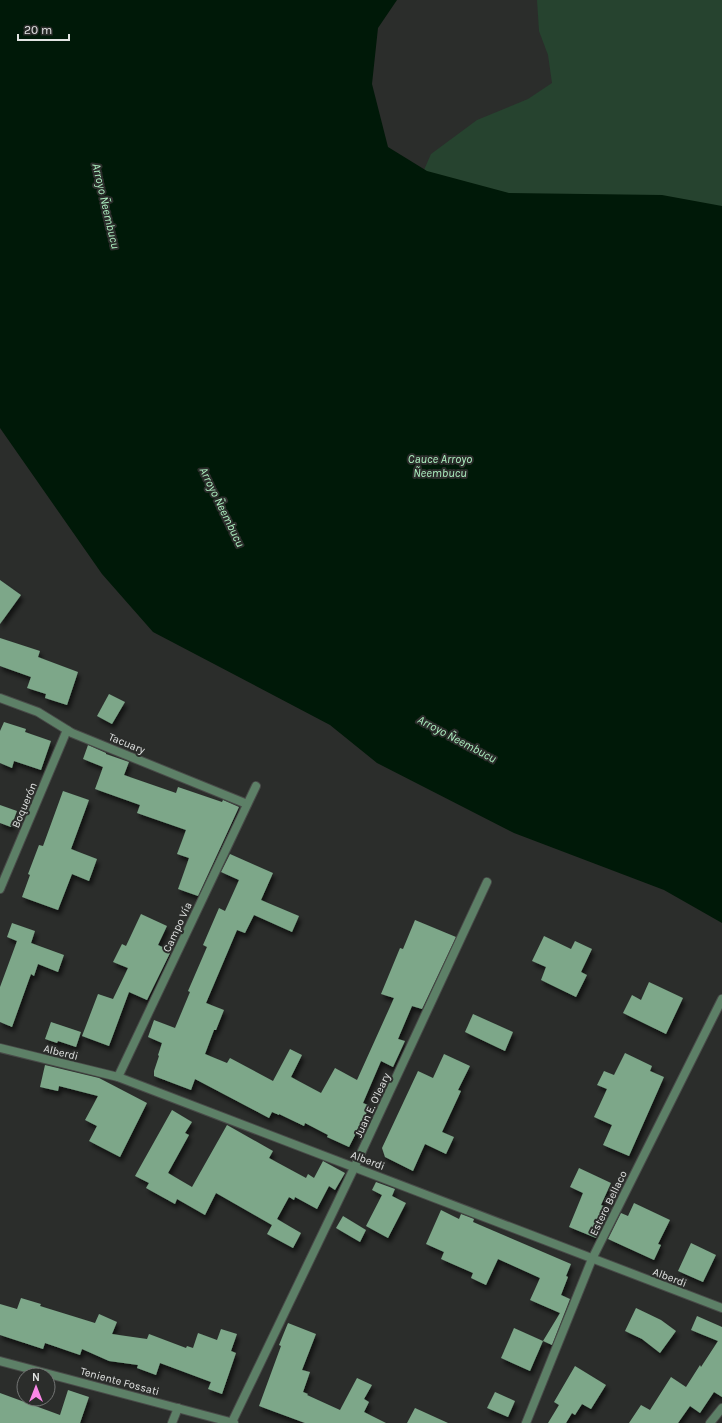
<svg xmlns="http://www.w3.org/2000/svg" width="722" height="1423" font-family="Karla,sans-serif">
	<style>
		.green { fill: #26432f }
		.water { fill: #001908 }
		.building { fill: #7da789; filter: url(#shadow) }
		.lines { fill: none; stroke-linecap: round; stroke-linejoin: round }
		.street-casing { stroke: #484a48; stroke-width: 10 }
		.street { stroke: #5d8067; stroke-width: 8 }
		.labels { text-anchor: middle; stroke-width: 4; stroke-linejoin: round; paint-order: stroke }
		.street-label { font-size: 11px; fill: #e2e4e3; stroke: #2b2d2b }
		.water-label { font-size: 12px; font-style: italic; fill: #aef0c1; stroke: #2b2d2b }
	</style>
	<defs>
		<filter id="shadow"><feDropShadow dx="2.5" dy="4.5" stdDeviation="2" flood-color="#0009"/></filter>
	</defs>
	<rect width="100%" height="100%" fill="#2b2d2b"/>
	<path class="green" d="M 537,0 L 722,0 L 722,248 L 420,179 L 431,154 L 477,120 L 528,99 L 552,83 L 548,55 L 539,31 Z"/>
	<path class="water" d="M 0,0 L 397,0 L 378,28 L 372,84 L 388,147 L 427,171 L 509,193 L 662,195 L 722,206 L 722,923 L 664,890 L 514,833 L 377,763 L 330,725 L 153,632 L 102,574 L 0,428 Z"/>
	<g class="building">
		<path d="M 0,580 L 21,595 L 0,624 Z"/>
		<path d="M 0,638 L 40,651 L 38,657 L 78,672 L 67,705 L 45,698 L 46,694 L 27,688 L 31,677 L 0,666 Z"/>
		<path d="M 109,694 L 125,702 L 112,724 L 97,716 Z"/>
		<path d="M 4,722 L 26,729 L 25,732 L 51,741 L 41,770 L 14,761 L 12,768 L 0,763 L 0,731 Z"/>
		<path d="M 88,745 L 106,753 L 106,754 L 129,762 L 124,775 L 176,793 L 178,787 L 222,802 L 223,800 L 239,807 L 198,896 L 178,889 L 189,858 L 177,854 L 186,830 L 137,813 L 140,805 L 95,789 L 103,767 L 83,759 Z"/>
		<path d="M 63,791 L 89,800 L 71,849 L 97,859 L 89,881 L 72,874 L 58,910 L 22,897 L 30,875 L 28,874 L 39,845 L 43,846 Z"/>
		<path d="M 0,805 L 17,811 L 11,827 L 0,823 Z"/>
		<path d="M 230,854 L 273,873 L 261,900 L 299,916 L 292,932 L 254,915 L 245,933 L 237,930 L 206,1003 L 224,1010 L 216,1030 L 214,1030 L 205,1054 L 227,1063 L 230,1058 L 273,1081 L 290,1049 L 302,1055 L 291,1077 L 321,1093 L 335,1068 L 357,1080 L 394,998 L 381,994 L 400,948 L 403,949 L 415,920 L 456,937 L 422,1009 L 412,1006 L 398,1039 L 405,1041 L 393,1067 L 381,1061 L 363,1103 L 370,1106 L 349,1147 L 327,1137 L 328,1135 L 305,1123 L 304,1126 L 279,1114 L 279,1115 L 272,1112 L 269,1118 L 195,1079 L 191,1090 L 154,1076 L 154,1071 L 159,1056 L 158,1055 L 162,1043 L 148,1037 L 154,1020 L 175,1028 L 190,992 L 188,991 L 207,947 L 203,945 L 219,908 L 225,911 L 239,880 L 221,872 Z"/>
		<path d="M 141,914 L 167,926 L 158,945 L 171,951 L 147,1000 L 129,992 L 109,1046 L 82,1036 L 98,994 L 113,999 L 128,968 L 113,962 L 122,944 L 126,946 Z"/>
		<path d="M 12,923 L 35,931 L 31,943 L 64,955 L 58,972 L 38,964 L 34,976 L 31,974 L 12,1027 L 0,1022 L 0,987 L 17,941 L 7,937 Z"/>
		<path d="M 544,936 L 571,949 L 575,941 L 592,949 L 581,972 L 587,975 L 576,997 L 541,980 L 546,967 L 532,961 Z"/>
		<path d="M 649,982 L 683,998 L 666,1034 L 623,1013 L 632,995 L 641,1000 Z"/>
		<path d="M 473,1014 L 513,1032 L 505,1051 L 465,1032 Z"/>
		<path d="M 51,1022 L 81,1032 L 76,1047 L 58,1041 L 57,1043 L 45,1039 Z"/>
		<path d="M 625,1053 L 652,1066 L 650,1071 L 664,1077 L 629,1156 L 603,1145 L 612,1125 L 594,1117 L 607,1089 L 597,1085 L 604,1071 L 614,1075 Z"/>
		<path d="M 444,1054 L 470,1066 L 458,1090 L 461,1091 L 442,1132 L 454,1137 L 446,1154 L 425,1144 L 413,1171 L 385,1157 L 382,1148 L 418,1071 L 433,1078 Z"/>
		<path d="M 45,1065 L 99,1078 L 147,1103 L 120,1157 L 89,1141 L 97,1126 L 85,1120 L 98,1096 L 59,1086 L 58,1091 L 40,1087 Z"/>
		<path d="M 172,1110 L 192,1122 L 185,1133 L 189,1135 L 168,1173 L 192,1187 L 227,1125 L 273,1151 L 269,1158 L 306,1178 L 308,1174 L 314,1178 L 323,1161 L 345,1173 L 335,1190 L 329,1186 L 317,1209 L 295,1197 L 294,1200 L 289,1197 L 277,1219 L 301,1233 L 293,1248 L 267,1234 L 272,1225 L 216,1193 L 205,1215 L 177,1199 L 175,1204 L 146,1188 L 149,1183 L 135,1176 Z"/>
		<path d="M 579,1168 L 611,1183 L 601,1205 L 611,1209 L 596,1238 L 569,1227 L 583,1193 L 570,1187 Z"/>
		<path d="M 376,1182 L 395,1189 L 392,1196 L 406,1203 L 388,1238 L 366,1226 L 382,1195 L 372,1190 Z"/>
		<path d="M 634,1203 L 670,1220 L 658,1244 L 661,1245 L 654,1260 L 608,1239 L 621,1213 L 628,1216 Z"/>
		<path d="M 441,1210 L 459,1219 L 461,1214 L 474,1219 L 473,1222 L 571,1264 L 566,1276 L 568,1277 L 561,1295 L 570,1299 L 552,1345 L 543,1341 L 560,1313 L 530,1300 L 540,1278 L 498,1259 L 486,1285 L 471,1278 L 473,1273 L 441,1259 L 444,1252 L 426,1244 Z"/>
		<path d="M 343,1216 L 366,1230 L 360,1242 L 336,1228 Z"/>
		<path d="M 691,1243 L 716,1255 L 703,1282 L 678,1271 Z"/>
		<path d="M 21,1298 L 41,1304 L 40,1306 L 95,1323 L 99,1314 L 117,1322 L 112,1334 L 147,1339 L 149,1334 L 186,1348 L 187,1346 L 193,1348 L 198,1333 L 217,1340 L 221,1329 L 237,1334 L 231,1351 L 236,1353 L 222,1394 L 208,1389 L 211,1382 L 160,1363 L 156,1375 L 137,1368 L 138,1365 L 109,1361 L 82,1349 L 80,1355 L 45,1343 L 43,1349 L 0,1335 L 0,1304 L 17,1309 Z"/>
		<path d="M 636,1308 L 661,1320 L 676,1331 L 660,1353 L 642,1339 L 625,1331 Z"/>
		<path d="M 697,1316 L 722,1327 L 722,1397 L 714,1392 L 700,1413 L 690,1406 L 678,1423 L 629,1423 L 641,1405 L 650,1410 L 671,1377 L 686,1387 L 700,1365 L 701,1367 L 718,1341 L 691,1330 Z"/>
		<path d="M 288,1323 L 316,1334 L 302,1370 L 310,1372 L 303,1392 L 308,1394 L 307,1395 L 340,1410 L 357,1378 L 372,1385 L 364,1399 L 369,1402 L 364,1412 L 386,1423 L 305,1423 L 259,1406 L 281,1346 L 279,1345 Z"/>
		<path d="M 514,1328 L 543,1341 L 530,1371 L 501,1358 Z"/>
		<path d="M 575,1366 L 606,1385 L 591,1409 L 582,1404 L 575,1415 L 572,1413 L 566,1423 L 548,1423 L 559,1405 L 554,1402 Z"/>
		<path d="M 68,1390 L 89,1397 L 80,1423 L 0,1423 L 0,1393 L 60,1415 Z"/>
		<path d="M 495,1392 L 515,1401 L 508,1417 L 487,1408 Z"/>
		<path d="M 415,1408 L 448,1423 L 407,1423 Z"/>
	</g>
	<g class="lines">
		<defs>
			<g id="street">
				<path d="M 0,698 L 38,712 L 72,733 L 247,804"/>
				<path d="M 0,889 L 67,730"/>
				<path d="M 0,1048 L 118,1077 L 722,1308"/>
				<path d="M 118,1077 L 256,786"/>
				<path d="M 0,1361 L 234,1423"/>
				<path d="M 232,1422 L 355,1166 L 487,882"/>
				<path d="M 172,1423 L 178,1408"/>
				<path d="M 526,1423 L 592,1259 L 722,999"/>
				<path d="M 710,1423 L 722,1408"/>
			</g>
		</defs>
		<use href="#street" class="street-casing"/>
		<use href="#street" class="street"/>
	</g>
	<g class="labels">
		<g class="street-label">
			<text transform="translate(127 743) rotate(22)" y="4">Tacuary</text>
			<text transform="translate(24 805) rotate(-67)" y="4">Boquerón</text>
			<text transform="translate(177 927) rotate(-65)" y="4">Campo Vía</text>
			<text transform="translate(61 1052) rotate(14)" y="4">Alberdi</text>
			<text transform="translate(372 1105) rotate(-65)" y="4">Juan E. O'leary</text>
			<text transform="translate(368 1160) rotate(21)" y="4">Alberdi</text>
			<text transform="translate(608 1203) rotate(-64)" y="4">Estero Bellaco</text>
			<text transform="translate(670 1277) rotate(21)" y="4">Alberdi</text>
			<text transform="translate(120 1381) rotate(15)" y="4">Teniente Fossati</text>
		</g>
		<g class="water-label">
			<text transform="translate(106 206) rotate(77)" y="4">Arroyo Ñeembucu</text>
			<text x="440" y="463">Cauce Arroyo<tspan x="440" dy="14">Ñeembucu</tspan></text>
			<text transform="translate(222 507) rotate(64)" y="4">Arroyo Ñeembucu</text>
			<text transform="translate(457 739) rotate(28)" y="4">Arroyo Ñeembucu</text>
		</g>
	</g>
	<g transform="translate(36 1387)"><circle r="19" fill="#2b2d2b" stroke="#747675"/>
	<path d="M0-3L7 15L0 10L-7 15Z" fill="#fa87e7"/>
	<text y="-6" font-size="11" font-weight="bold" text-anchor="middle" fill="#e2e4e3">N</text>
	</g>
	<path d="M18 34v6h51v-6" fill="none" stroke="#e2e4e3" stroke-width="2"/>
	<text x="24" y="34" font-size="12" fill="#e2e4e3" stroke="#2b2d2b" stroke-width="3" paint-order="stroke">20 m</text>
</svg>
